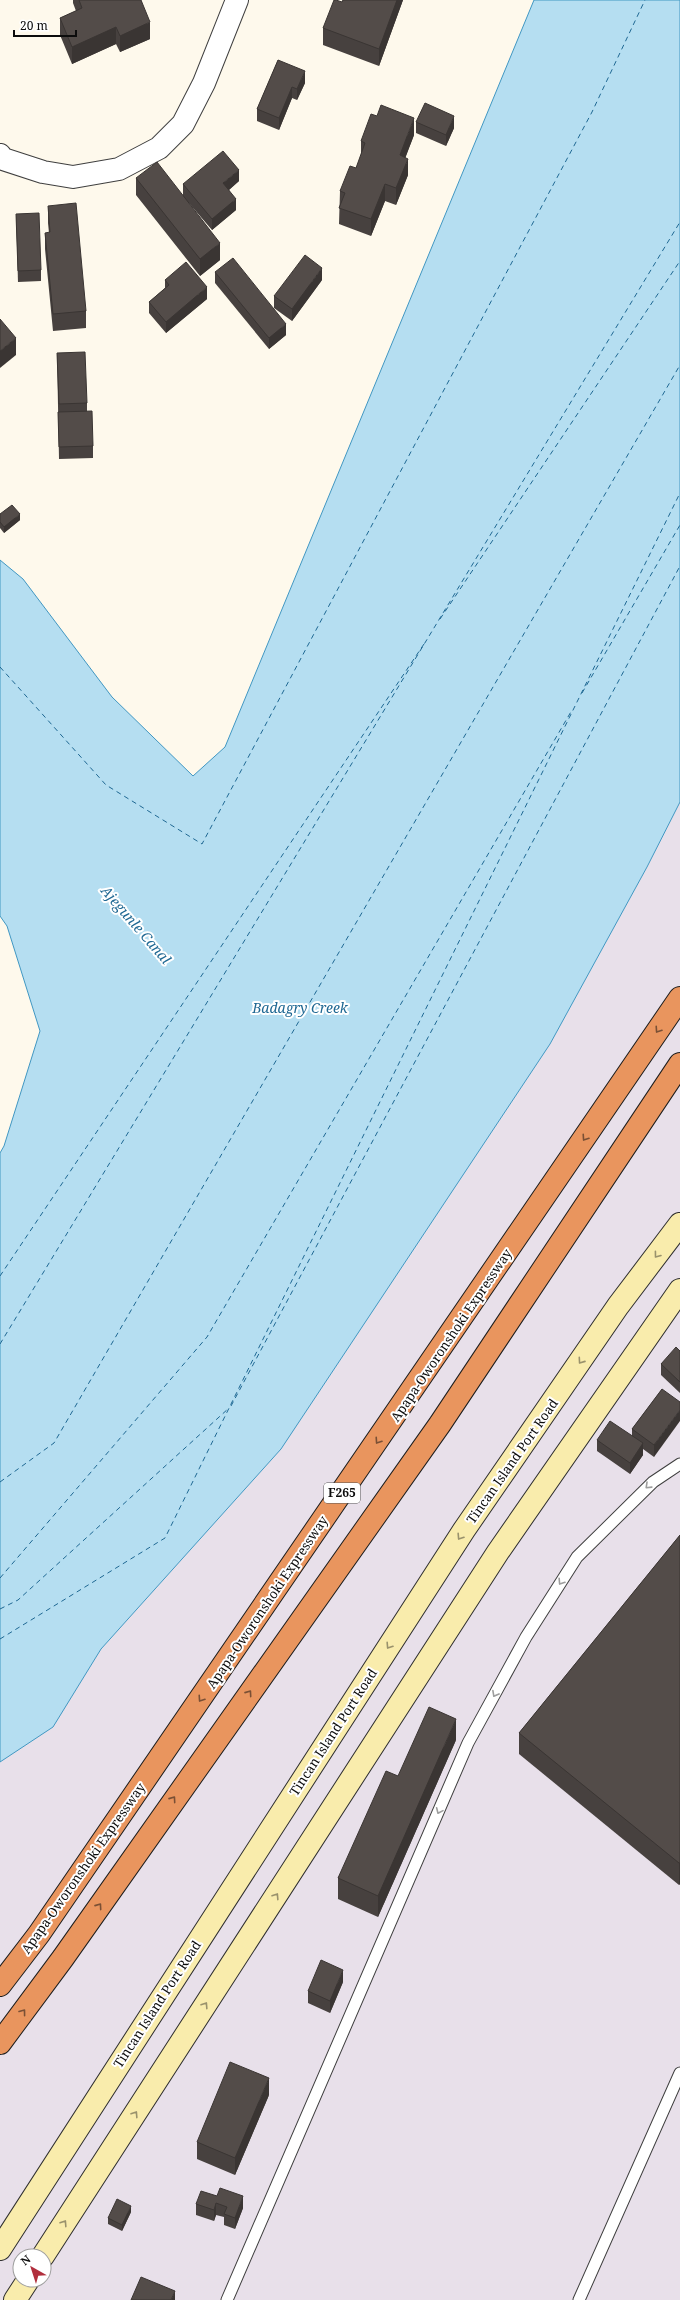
<svg xmlns="http://www.w3.org/2000/svg" width="680" height="2300" font-family="'Noto Serif',serif">
	<style>
		.industrial { fill: #e8e0ea; fill-rule: evenodd }
		.water { fill: #b5def1; stroke: #4197c2 }
		.lines { fill: none; stroke-linecap: round; stroke-linejoin: round }
		.ferry { stroke: #1f6893; stroke-width: 1; stroke-dasharray: 5 4; stroke-linecap: butt }
		.lane-casing { stroke: #3f3f3f; stroke-width: 13 }
		.street-casing { stroke: #3f3f3f; stroke-width: 24 }
		.secondary-casing { stroke: #2e2e2e; stroke-width: 24 }
		.highway-casing { stroke: #1d1d1d; stroke-width: 24 }
		.lane { stroke: #fff; stroke-width: 11 }
		.street { stroke: #fff; stroke-width: 22 }
		.secondary { stroke: #f9ecac; stroke-width: 22 }
		.highway { stroke: #e9955e; stroke-width: 22 }
		.wall { fill: #47413f }
		.shaded-wall { fill: #3a3533 }
		.building { fill: #534c49; stroke: #3a3533 }
		.oneway { stroke: #7a5035 }
		.oneway2 { stroke: #9a926c }
		.oneway3 { stroke: #9e9e9e }
		.labels { text-anchor: middle; stroke-width: 4; stroke-linejoin: round; paint-order: stroke }
		.shield { fill: #fff; stroke: #555; stroke-width: 1 }
		.shield-label { font-size: 12px; font-weight: bold; fill: #0c0c0c }
		.street-label { font-size: 13px; fill: #0c0c0c; stroke: #fff }
		.water-label { font-size: 14px; font-style: italic; fill: #1f6893; stroke: #fff }
	</style>
	<rect width="100%" height="100%" fill="#fef9ec"/>
	<path class="industrial" d="M 680,802 L 680,2300 L 0,2300 L 0,1722 L 62,1712 L 101,1649 L 281,1449 L 550,1044 L 647,867 ZM 20,2256 L 44,2256 L 44,2280 L 20,2280 Z"/>
	<path class="water" d="M 534,0 L 680,0 L 680,802 L 647,867 L 550,1044 L 281,1449 L 101,1649 L 53,1727 L 0,1762 L 0,1153 L 4,1146 L 40,1031 L 7,926 L 0,916 L 0,560 L 23,579 L 112,697 L 193,776 L 225,747 Z"/>
	<g class="lines">
		<g class="ferry">
			<path d="M 440,619 L 680,261"/>
			<path d="M 0,667 L 106,785 L 202,844 L 592,112 L 645,0"/>
			<path d="M 582,693 L 680,525"/>
			<path d="M 0,1276 L 424,644"/>
			<path d="M 0,1344 L 680,222"/>
			<path d="M 231,1406 L 680,566"/>
			<path d="M 0,1482 L 54,1443 L 680,365"/>
			<path d="M 0,1578 L 207,1337 L 572,710"/>
			<path d="M 0,1609 L 18,1600 L 229,1408"/>
			<path d="M 0,1639 L 165,1538 L 680,493"/>
		</g>
		<defs>
			<g id="lane">
				<path d="M 227,2300 L 468,1743 L 526,1637 L 577,1557 L 653,1482 L 680,1464"/>
				<path d="M 579,2300 L 680,2073"/>
			</g>
			<path id="street" d="M 0,155 L 3,159 L 43,172 L 73,177 L 119,169 L 159,148 L 183,124 L 204,83 L 237,0"/>
			<g id="secondary">
				<path d="M 0,2249 L 464,1530 L 618,1306 L 680,1224"/>
				<path d="M 43,2256 L 498,1552 L 680,1290"/>
				<path d="M 15,2300 L 28,2280"/>
			</g>
			<g id="highway">
				<path d="M 0,1985 L 39,1934 L 680,998"/>
				<path d="M 0,2043 L 63,1958 L 440,1424 L 680,1064"/>
			</g>
		</defs>
		<use href="#lane" class="lane-casing"/>
		<use href="#street" class="street-casing"/>
		<use href="#secondary" class="secondary-casing"/>
		<use href="#highway" class="highway-casing"/>
		<use href="#lane" class="lane"/>
		<use href="#street" class="street"/>
		<use href="#secondary" class="secondary"/>
		<use href="#highway" class="highway"/>
	</g>
	<g class="wall">
		<path d="M 73,0 L 141,0 L 150,39 L 120,52 L 116,44 L 72,64 L 60,35 L 60,18 L 76,11 L 73,3 Z"/>
		<path d="M 343,0 L 403,0 L 379,66 L 323,45 L 323,28 L 342,2 Z"/>
		<path d="M 278,60 L 305,83 L 297,100 L 292,98 L 279,130 L 257,121 L 257,109 Z"/>
		<path d="M 416,122 L 454,128 L 446,146 L 416,133 Z"/>
		<path d="M 414,135 L 405,158 L 408,175 L 396,205 L 385,201 L 371,236 L 339,224 L 340,191 L 356,168 L 361,156 L 361,141 Z"/>
		<path d="M 136,178 L 183,196 L 183,184 L 239,181 L 229,190 L 236,210 L 212,230 L 188,202 L 220,260 L 200,276 L 136,195 Z"/>
		<path d="M 48,206 L 86,311 L 86,328 L 53,331 L 45,249 L 45,233 L 49,233 L 48,223 Z"/>
		<path d="M 16,214 L 41,270 L 41,281 L 18,282 Z"/>
		<path d="M 215,272 L 286,335 L 269,349 L 215,283 Z"/>
		<path d="M 165,280 L 207,299 L 166,333 L 149,313 L 149,302 L 165,288 Z"/>
		<path d="M 322,280 L 292,321 L 274,308 L 274,296 Z"/>
		<path d="M 57,353 L 87,403 L 87,411 L 93,446 L 93,458 L 59,459 Z"/>
		<path d="M 0,514 L 20,520 L 4,533 L 0,528 Z"/>
		<path d="M 680,1351 L 680,1393 L 661,1375 L 661,1364 Z"/>
		<path d="M 662,1389 L 654,1457 L 643,1449 L 643,1455 L 630,1474 L 597,1451 L 597,1440 L 632,1436 L 632,1429 Z"/>
		<path d="M 680,1535 L 680,1884 L 679,1885 L 519,1754 L 519,1733 Z"/>
		<path d="M 456,1740 L 378,1917 L 338,1899 L 338,1878 L 398,1776 Z"/>
		<path d="M 343,1982 L 330,2013 L 308,2003 L 308,1991 Z"/>
		<path d="M 269,2095 L 235,2175 L 197,2159 L 197,2142 Z"/>
		<path d="M 217,2196 L 243,2208 L 235,2229 L 224,2225 L 224,2217 L 216,2215 L 214,2221 L 196,2215 L 196,2204 Z"/>
		<path d="M 131,2212 L 122,2231 L 108,2224 L 108,2218 Z"/>
	</g>
	<g class="shaded-wall">
		<path d="M 397,0 L 403,0 L 379,66 L 379,49 Z"/>
		<path d="M 150,22 L 150,39 L 120,52 L 120,36 Z"/>
		<path d="M 116,27 L 116,44 L 72,64 L 72,47 Z"/>
		<path d="M 305,71 L 305,83 L 297,100 L 297,89 Z"/>
		<path d="M 292,87 L 292,98 L 279,130 L 279,118 Z"/>
		<path d="M 454,116 L 454,128 L 446,146 L 446,135 Z"/>
		<path d="M 414,118 L 414,135 L 400,172 L 400,155 Z"/>
		<path d="M 408,159 L 408,175 L 396,205 L 396,188 Z"/>
		<path d="M 239,170 L 239,181 L 223,195 L 223,183 Z"/>
		<path d="M 385,184 L 385,201 L 371,236 L 371,219 Z"/>
		<path d="M 236,199 L 236,210 L 212,230 L 212,219 Z"/>
		<path d="M 220,243 L 220,260 L 200,276 L 200,259 Z"/>
		<path d="M 322,268 L 322,280 L 292,321 L 292,309 Z"/>
		<path d="M 207,287 L 207,299 L 166,333 L 166,322 Z"/>
		<path d="M 286,324 L 286,335 L 269,349 L 269,338 Z"/>
		<path d="M 16,338 L 16,355 L 0,368 L 0,351 Z"/>
		<path d="M 20,514 L 20,520 L 4,533 L 4,527 Z"/>
		<path d="M 680,1410 L 680,1421 L 654,1457 L 654,1445 Z"/>
		<path d="M 643,1443 L 643,1455 L 630,1474 L 630,1463 Z"/>
		<path d="M 456,1719 L 456,1740 L 378,1917 L 378,1896 Z"/>
		<path d="M 679,1863 L 680,1863 L 680,1884 L 679,1885 Z"/>
		<path d="M 343,1970 L 343,1982 L 330,2013 L 330,2001 Z"/>
		<path d="M 269,2078 L 269,2095 L 235,2175 L 235,2158 Z"/>
		<path d="M 243,2196 L 243,2208 L 235,2229 L 235,2218 Z"/>
		<path d="M 216,2203 L 216,2215 L 214,2221 L 214,2210 Z"/>
		<path d="M 131,2206 L 131,2212 L 122,2231 L 122,2225 Z"/>
		<path d="M 175,2291 L 175,2300 L 171,2300 Z"/>
	</g>
	<g class="building">
		<path d="M 79,0 L 141,0 L 150,22 L 120,36 L 116,27 L 72,47 L 60,18 L 82,8 Z"/>
		<path d="M 334,0 L 336,0 L 342,2 L 343,0 L 397,0 L 379,49 L 323,28 Z"/>
		<path d="M 278,60 L 305,71 L 297,89 L 292,87 L 279,118 L 257,109 Z"/>
		<path d="M 425,103 L 454,116 L 446,135 L 416,122 Z"/>
		<path d="M 381,105 L 414,118 L 400,155 L 408,159 L 396,188 L 385,184 L 371,219 L 339,208 L 345,193 L 340,191 L 350,166 L 356,168 L 365,143 L 361,141 L 371,114 L 377,116 Z"/>
		<path d="M 223,151 L 239,170 L 223,183 L 236,199 L 212,219 L 183,184 Z"/>
		<path d="M 157,162 L 220,243 L 200,259 L 136,178 Z"/>
		<path d="M 76,203 L 86,311 L 53,314 L 45,233 L 50,232 L 48,206 Z"/>
		<path d="M 39,213 L 41,270 L 18,271 L 16,214 Z"/>
		<path d="M 305,255 L 322,268 L 292,309 L 274,296 Z"/>
		<path d="M 233,258 L 286,324 L 269,338 L 215,272 Z"/>
		<path d="M 186,262 L 207,287 L 166,322 L 149,302 L 169,285 L 165,280 Z"/>
		<path d="M 0,319 L 16,338 L 0,351 Z"/>
		<path d="M 85,352 L 87,403 L 59,404 L 57,353 Z"/>
		<path d="M 92,411 L 93,446 L 59,447 L 58,412 Z"/>
		<path d="M 12,505 L 20,514 L 4,527 L 0,522 L 0,514 Z"/>
		<path d="M 676,1347 L 680,1351 L 680,1382 L 661,1364 Z"/>
		<path d="M 662,1389 L 680,1402 L 680,1410 L 654,1445 L 632,1429 Z"/>
		<path d="M 610,1421 L 643,1443 L 630,1463 L 597,1440 Z"/>
		<path d="M 680,1535 L 680,1863 L 679,1863 L 519,1733 Z"/>
		<path d="M 429,1707 L 456,1719 L 378,1896 L 338,1878 L 386,1771 L 398,1776 Z"/>
		<path d="M 321,1960 L 343,1970 L 330,2001 L 308,1991 Z"/>
		<path d="M 230,2062 L 269,2078 L 235,2158 L 197,2142 Z"/>
		<path d="M 220,2188 L 243,2196 L 235,2218 L 224,2214 L 227,2207 L 216,2203 L 214,2210 L 196,2204 L 201,2191 L 217,2196 Z"/>
		<path d="M 117,2199 L 131,2206 L 122,2225 L 108,2218 Z"/>
		<path d="M 141,2277 L 175,2291 L 171,2300 L 131,2300 Z"/>
	</g>
	<defs><path id="oneway-chevron" d="M-2-3.5L2.5 0L-2 3.5" fill="none" stroke-width="1.6" stroke-linecap="round" stroke-linejoin="round"/></defs>
	<g class="oneway">
		<use href="#oneway-chevron" transform="translate(658 1030) rotate(124)"/>
		<use href="#oneway-chevron" transform="translate(585 1138) rotate(124)"/>
		<use href="#oneway-chevron" transform="translate(378 1441) rotate(124)"/>
		<use href="#oneway-chevron" transform="translate(249 1693) rotate(-55)"/>
		<use href="#oneway-chevron" transform="translate(201 1699) rotate(124)"/>
		<use href="#oneway-chevron" transform="translate(173 1799) rotate(-55)"/>
		<use href="#oneway-chevron" transform="translate(99 1906) rotate(-55)"/>
		<use href="#oneway-chevron" transform="translate(23 2012) rotate(-53)"/>
	</g>
	<g class="oneway2">
		<use href="#oneway-chevron" transform="translate(657 1255) rotate(127)"/>
		<use href="#oneway-chevron" transform="translate(581 1361) rotate(125)"/>
		<use href="#oneway-chevron" transform="translate(460 1537) rotate(123)"/>
		<use href="#oneway-chevron" transform="translate(389 1646) rotate(123)"/>
		<use href="#oneway-chevron" transform="translate(276 1896) rotate(-57)"/>
		<use href="#oneway-chevron" transform="translate(205 2005) rotate(-57)"/>
		<use href="#oneway-chevron" transform="translate(135 2114) rotate(-57)"/>
		<use href="#oneway-chevron" transform="translate(64 2223) rotate(-57)"/>
	</g>
	<g class="oneway3">
		<use href="#oneway-chevron" transform="translate(648 1486) rotate(136)"/>
		<use href="#oneway-chevron" transform="translate(561 1582) rotate(123)"/>
		<use href="#oneway-chevron" transform="translate(495 1694) rotate(119)"/>
		<use href="#oneway-chevron" transform="translate(439 1811) rotate(114)"/>
	</g>
	<g class="labels">
		<rect class="shield" x="324" y="1483" width="36" height="20" rx="3"/>
		<g class="shield-label">
			<text x="342" y="1497">F265</text>
		</g>
		<g class="street-label">
			<text transform="translate(451 1335) rotate(-56)" y="5">Apapa-Oworonshoki Expressway</text>
			<text transform="translate(512 1461) rotate(-55)" y="5">Tincan Island Port Road</text>
			<text transform="translate(267 1602) rotate(-56)" y="5">Apapa-Oworonshoki Expressway</text>
			<text transform="translate(333 1732) rotate(-57)" y="5">Tincan Island Port Road</text>
			<text transform="translate(83 1868) rotate(-55)" y="5">Apapa-Oworonshoki Expressway</text>
			<text transform="translate(157 2004) rotate(-57)" y="5">Tincan Island Port Road</text>
		</g>
		<g class="water-label">
			<text transform="translate(136 925) rotate(49)" y="5">Ajegunle Canal</text>
			<text x="300" y="1013">Badagry Creek</text>
		</g>
	</g>
	<g transform="translate(32 2268) rotate(321)"><circle r="19" fill="#ffffff" stroke="#9e9e9e"/>
	<path d="M0-3L7 15L0 10L-7 15Z" fill="#b12f3d"/>
	<text y="-6" font-size="11" font-weight="bold" text-anchor="middle" fill="#0c0c0c">N</text>
	</g>
	<path d="M14 30v6h62v-6" fill="none" stroke="#0c0c0c" stroke-width="2"/>
	<text x="20" y="30" font-size="12" fill="#0c0c0c" stroke="#ffffff" stroke-width="3" paint-order="stroke">20 m</text>
</svg>
